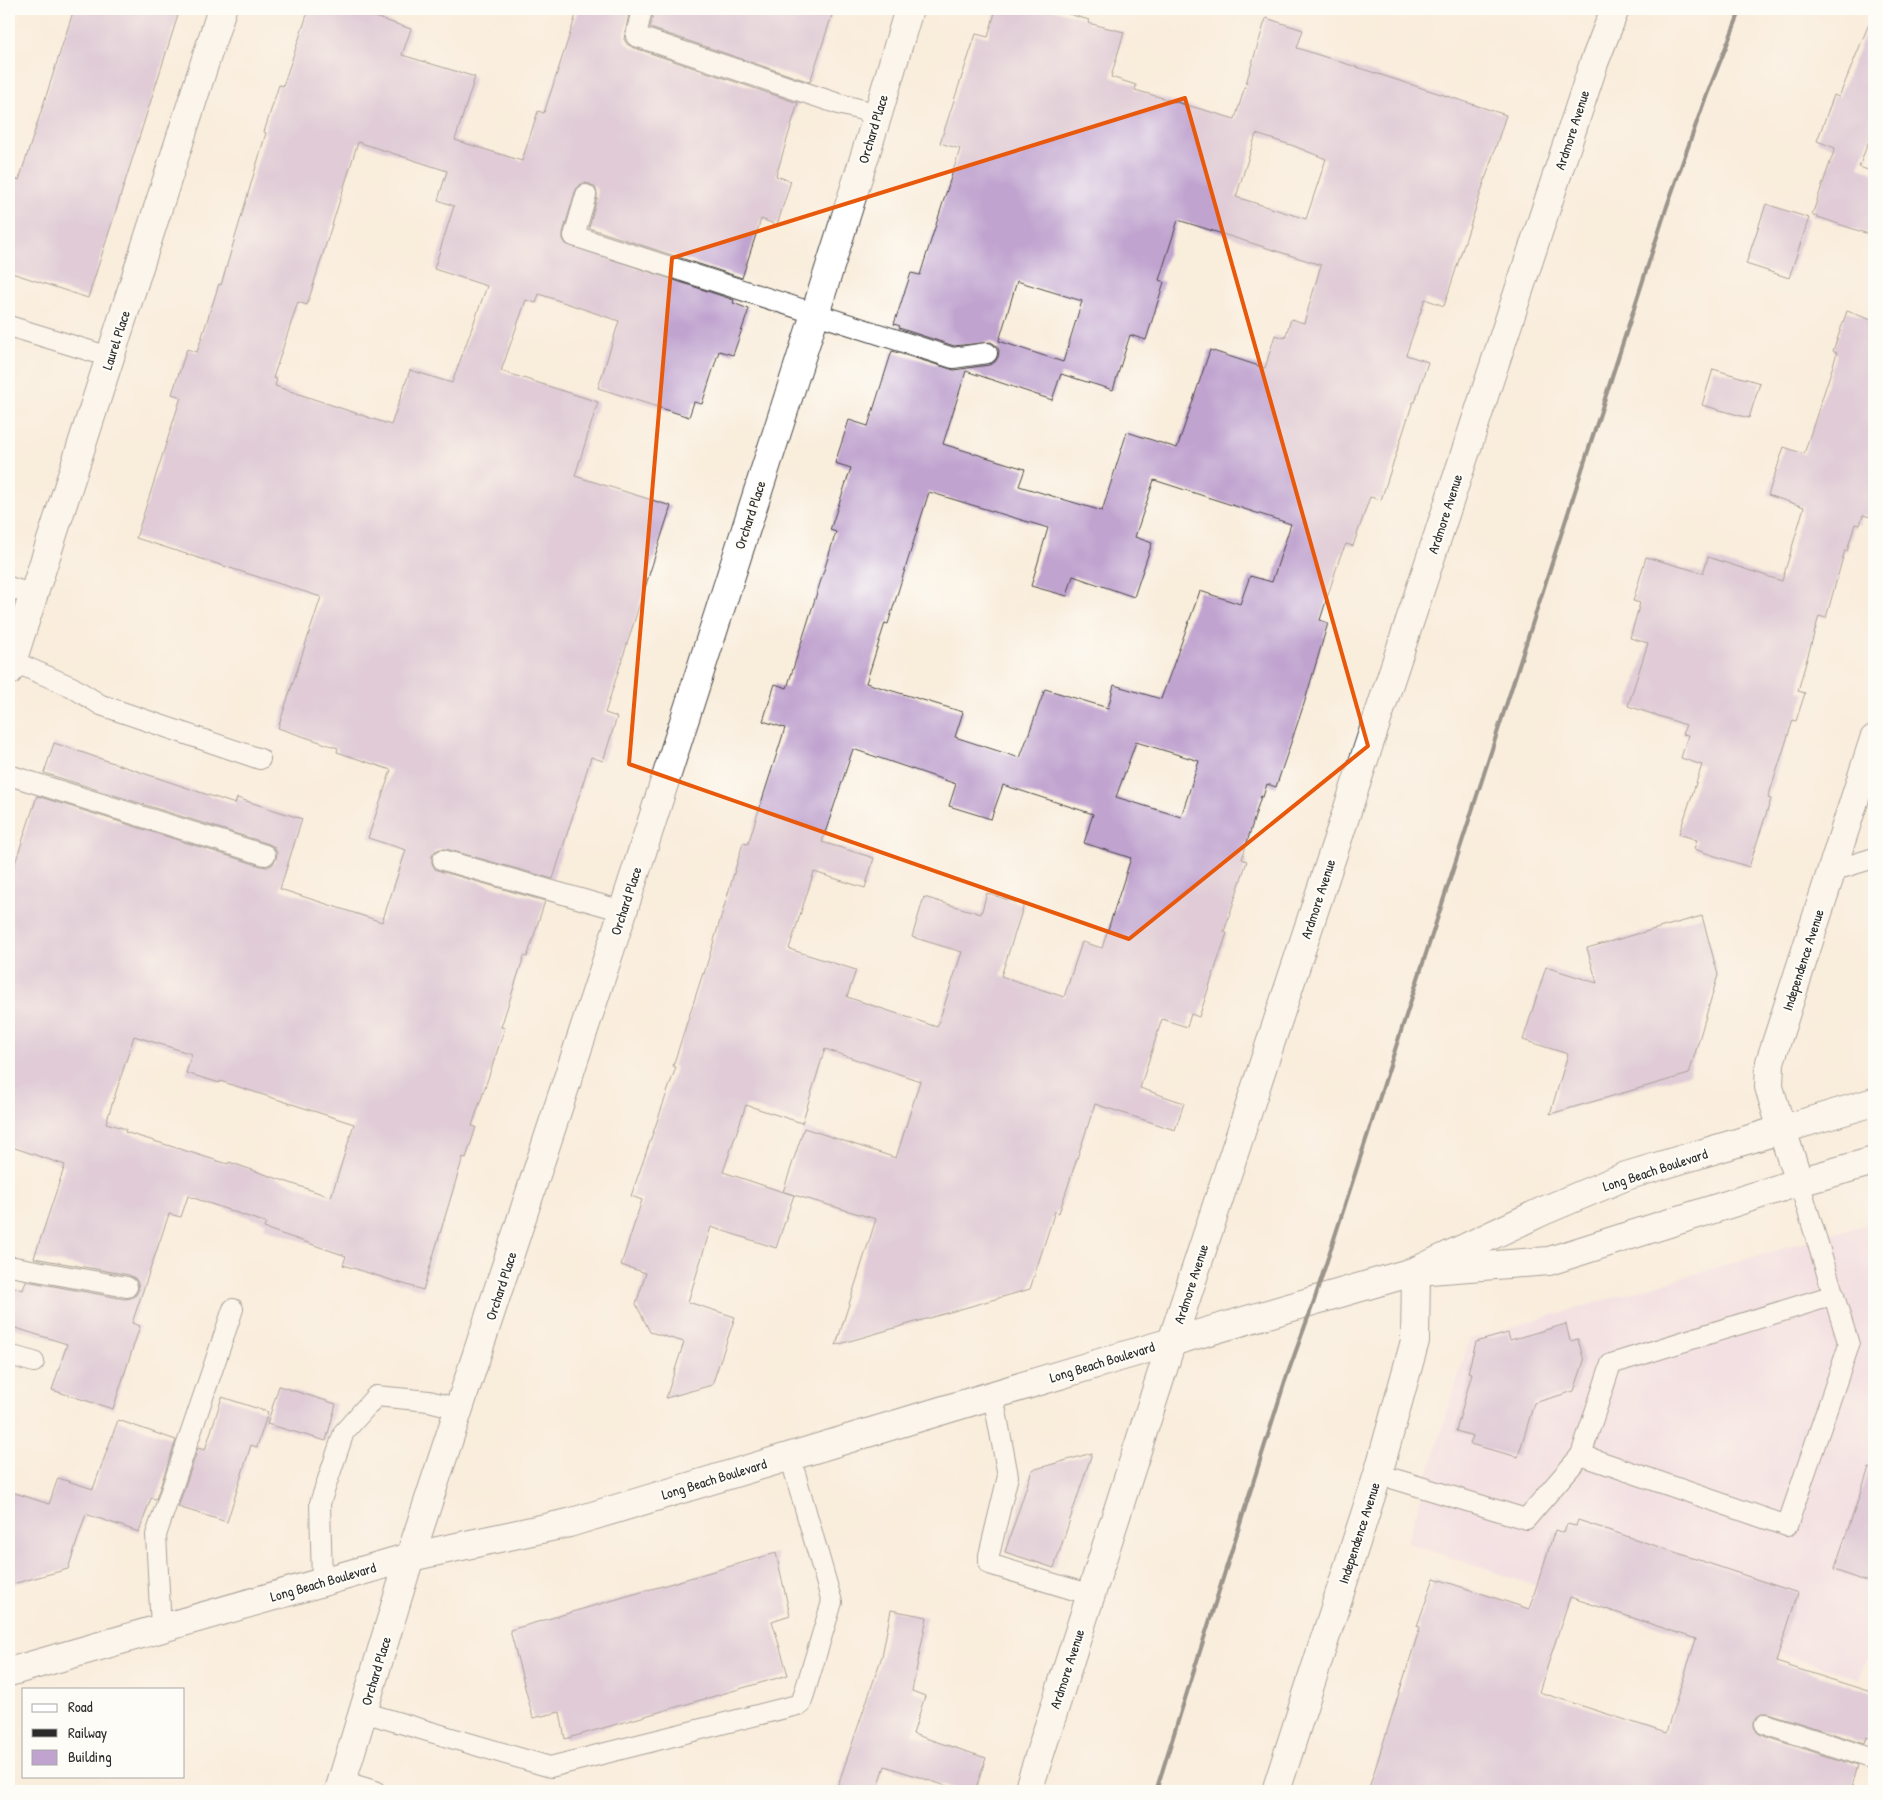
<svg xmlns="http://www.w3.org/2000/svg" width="1883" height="1800" font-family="'Patrick Hand',sans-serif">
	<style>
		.built { fill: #ecd1ea }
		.building { fill: #c0a3cf; fill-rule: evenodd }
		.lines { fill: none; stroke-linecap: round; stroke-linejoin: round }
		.lane-casing { stroke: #4a4846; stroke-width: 22 }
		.street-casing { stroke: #4a4846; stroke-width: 30 }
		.secondary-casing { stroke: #4a4846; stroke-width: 30 }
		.primary-casing { stroke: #4a4846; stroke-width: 30 }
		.lane { stroke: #fff; stroke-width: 20 }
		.street { stroke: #fff; stroke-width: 28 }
		.secondary { stroke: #fff; stroke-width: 28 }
		.primary { stroke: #fff; stroke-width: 28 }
		.rail { stroke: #2b2b2b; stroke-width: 4 }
		.marked { fill: none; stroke: #e8590c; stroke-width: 4; stroke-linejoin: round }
		.labels { text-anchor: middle; stroke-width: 4.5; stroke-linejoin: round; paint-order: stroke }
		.street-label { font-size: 14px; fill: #2b2b2b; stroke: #fdfcf7 }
	</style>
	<rect width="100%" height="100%" fill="#fdfcf7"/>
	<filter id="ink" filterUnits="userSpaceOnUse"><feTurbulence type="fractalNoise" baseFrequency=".02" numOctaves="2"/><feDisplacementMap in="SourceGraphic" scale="10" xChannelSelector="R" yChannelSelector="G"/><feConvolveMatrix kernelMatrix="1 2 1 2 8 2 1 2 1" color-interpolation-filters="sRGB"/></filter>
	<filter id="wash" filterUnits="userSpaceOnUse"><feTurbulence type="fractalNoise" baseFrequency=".0096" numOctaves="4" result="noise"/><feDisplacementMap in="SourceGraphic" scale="20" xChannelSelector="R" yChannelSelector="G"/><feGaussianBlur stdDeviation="1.12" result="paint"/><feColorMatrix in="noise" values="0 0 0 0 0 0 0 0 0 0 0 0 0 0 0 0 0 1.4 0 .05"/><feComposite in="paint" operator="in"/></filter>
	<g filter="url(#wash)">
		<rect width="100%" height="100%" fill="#f9eddc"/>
		<path class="built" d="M 1874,1222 L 1874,1632 L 1860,1679 L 1738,1640 L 1734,1652 L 1407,1543 L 1470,1339 Z"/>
		<g id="blocks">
			<g class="building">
				<path d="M 74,9 L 180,9 L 88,298 L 9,272 L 9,177 L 19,180 Z"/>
				<path d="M 309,9 L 374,9 L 372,16 L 411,29 L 402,55 L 475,77 L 455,140 L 522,161 L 538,111 L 544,113 L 578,9 L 630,9 L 624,39 L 627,44 L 632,47 L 798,103 L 776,176 L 791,181 L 777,225 L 761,219 L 742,278 L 589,228 L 597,198 L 597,192 L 595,187 L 590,184 L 584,183 L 578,186 L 575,192 L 563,233 L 563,239 L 566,244 L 734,300 L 733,303 L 749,309 L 733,355 L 719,351 L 702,404 L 694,402 L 689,417 L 598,388 L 619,321 L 539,294 L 536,303 L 526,300 L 501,371 L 598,402 L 575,476 L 671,506 L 605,713 L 617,717 L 603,761 L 591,757 L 553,879 L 446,849 L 440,849 L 435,851 L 432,856 L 432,863 L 435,869 L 440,871 L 545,901 L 527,957 L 524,956 L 501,1027 L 505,1028 L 472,1126 L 476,1127 L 466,1158 L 463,1157 L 423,1290 L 343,1265 L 346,1256 L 264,1228 L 266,1223 L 188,1196 L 181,1217 L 169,1214 L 132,1323 L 140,1326 L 113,1409 L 52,1390 L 67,1344 L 9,1326 L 9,1286 L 23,1290 L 26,1281 L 125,1299 L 131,1298 L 136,1295 L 139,1289 L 138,1283 L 135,1278 L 129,1275 L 34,1258 L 65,1165 L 9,1146 L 9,882 L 37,796 L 261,866 L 267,867 L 273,864 L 276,859 L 277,853 L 274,847 L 269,844 L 44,773 L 54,743 L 235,804 L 237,798 L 302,819 L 280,889 L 382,922 L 406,850 L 368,838 L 391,770 L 337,752 L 338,748 L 278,728 L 321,597 L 136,538 L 181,397 L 172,394 L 187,349 L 197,352 L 219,284 L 221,285 L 266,133 L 264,132 L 279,85 L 283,86 ZM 358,142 L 447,171 L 438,200 L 454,206 L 434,269 L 487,286 L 452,383 L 410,370 L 391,425 L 275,386 L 277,379 L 273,378 L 298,302 L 307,305 ZM 134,1036 L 192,1054 L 186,1073 L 220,1083 L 220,1081 L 354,1124 L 331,1197 L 229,1162 L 228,1164 L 125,1132 L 126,1129 L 106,1123 Z"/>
				<path d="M 654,9 L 834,9 L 810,82 L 650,28 Z"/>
				<path d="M 996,9 L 1052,9 L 1089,20 L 1088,23 L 1124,32 L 1111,77 L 1136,85 L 1135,90 L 1235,119 L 1266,18 L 1303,30 L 1297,48 L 1506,115 L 1444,306 L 1425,299 L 1406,355 L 1428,362 L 1415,402 L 1413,402 L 1381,500 L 1370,497 L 1353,546 L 1346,544 L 1340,557 L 1320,620 L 1328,623 L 1304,704 L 1276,787 L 1267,784 L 1263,797 L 1261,796 L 1242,859 L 1247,861 L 1224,932 L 1227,933 L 1199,1017 L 1191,1014 L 1187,1027 L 1162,1019 L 1140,1088 L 1184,1103 L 1175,1130 L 1095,1104 L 1059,1213 L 1055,1211 L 1030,1289 L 836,1345 L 876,1219 L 784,1192 L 794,1195 L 776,1248 L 711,1227 L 688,1302 L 735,1317 L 712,1385 L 666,1398 L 684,1342 L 650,1332 L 636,1304 L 646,1273 L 621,1265 L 642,1200 L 631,1196 L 676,1067 L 673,1066 L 703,973 L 704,974 L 743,843 L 748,844 L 785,728 L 763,721 L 775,684 L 787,688 L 836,532 L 830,530 L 851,468 L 835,463 L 849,420 L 868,426 L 892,351 L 954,370 L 989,365 L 995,362 L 998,357 L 999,351 L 997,346 L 991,342 L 954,346 L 899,328 L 900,326 L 894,324 L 911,273 L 920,275 L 960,149 L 940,143 L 960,82 L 976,34 L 988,37 ZM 1256,134 L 1294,146 L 1326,159 L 1306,219 L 1236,197 ZM 1178,220 L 1321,265 L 1304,323 L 1291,319 L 1285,338 L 1275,335 L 1265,368 L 1210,350 L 1177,448 L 1127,432 L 1102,511 L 1019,486 L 1025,469 L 943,444 L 966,371 L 1052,400 L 1061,374 L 1113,390 L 1130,335 L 1146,340 L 1164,282 L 1159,280 ZM 1017,281 L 1082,301 L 1063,362 L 999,341 ZM 1154,480 L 1291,524 L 1272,582 L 1250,576 L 1240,604 L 1200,591 L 1161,699 L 1114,685 L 1108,708 L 1045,689 L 1020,758 L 955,737 L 963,712 L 866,683 L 885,623 L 888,624 L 929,492 L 1048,528 L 1031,586 L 1067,596 L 1073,576 L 1134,597 L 1152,543 L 1135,537 ZM 1136,742 L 1199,761 L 1181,817 L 1116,797 ZM 853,749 L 956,784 L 949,806 L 991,819 L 1003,785 L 1093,814 L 1084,843 L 1131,858 L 1102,948 L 1082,942 L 1064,997 L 1001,976 L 1024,905 L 987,893 L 981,914 L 924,897 L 912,937 L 962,952 L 937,1027 L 847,997 L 856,970 L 789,949 L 814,872 L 865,888 L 874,858 L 822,842 ZM 825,1049 L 920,1081 L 896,1158 L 804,1128 L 783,1192 L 723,1172 L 746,1105 L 802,1123 Z"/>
				<path d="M 1873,14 L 1874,14 L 1874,127 L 1859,167 L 1874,172 L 1874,236 L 1812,215 L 1835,148 L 1817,141 L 1834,95 L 1839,97 Z"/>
				<path d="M 1766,204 L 1809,218 L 1789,278 L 1746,264 Z"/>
				<path d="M 1847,311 L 1874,321 L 1874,518 L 1863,515 L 1860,525 L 1855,524 L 1847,551 L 1845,550 L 1826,618 L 1819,616 L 1798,691 L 1805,693 L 1796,721 L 1793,720 L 1768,798 L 1771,799 L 1749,867 L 1694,849 L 1697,840 L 1679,834 L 1702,765 L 1681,758 L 1688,735 L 1682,734 L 1686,725 L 1628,706 L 1648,643 L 1630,638 L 1640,603 L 1633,601 L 1646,557 L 1703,573 L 1708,557 L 1782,581 L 1804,507 L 1768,495 L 1784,447 L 1804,454 L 1837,353 L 1833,351 Z"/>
				<path d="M 1713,369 L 1760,383 L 1749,418 L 1702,405 Z"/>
				<path d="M 1702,916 L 1718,975 L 1689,1074 L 1550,1114 L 1568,1054 L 1523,1040 L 1546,967 L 1597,983 L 1587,948 Z"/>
				<path d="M 1566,1324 L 1570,1341 L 1578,1339 L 1584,1361 L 1574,1391 L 1534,1403 L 1518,1457 L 1470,1444 L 1473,1436 L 1456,1431 L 1472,1373 L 1468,1372 L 1476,1342 L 1508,1333 L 1510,1340 Z"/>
				<path d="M 279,1386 L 336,1404 L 326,1441 L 267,1424 Z"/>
				<path d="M 222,1397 L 268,1412 L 257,1447 L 251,1445 L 227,1522 L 178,1507 L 198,1448 L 205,1450 Z"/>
				<path d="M 118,1420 L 176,1440 L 156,1499 L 151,1498 L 139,1532 L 86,1514 L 68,1569 L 9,1585 L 9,1491 L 49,1504 L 58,1478 L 93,1489 Z"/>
				<path d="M 1092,1453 L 1054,1568 L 1005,1552 L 1032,1470 Z"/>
				<path d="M 1869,1468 L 1874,1469 L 1874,1584 L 1834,1570 Z"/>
				<path d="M 1578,1520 L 1798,1593 L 1776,1662 L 1874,1693 L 1874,1739 L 1867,1737 L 1865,1744 L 1768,1713 L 1762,1713 L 1757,1716 L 1754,1721 L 1754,1727 L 1757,1732 L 1761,1735 L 1858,1766 L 1851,1791 L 1368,1791 L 1420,1627 L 1417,1626 L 1434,1578 L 1529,1609 L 1555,1530 L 1564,1533 L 1567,1524 L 1576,1526 ZM 1570,1597 L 1696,1639 L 1666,1733 L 1539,1692 Z"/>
				<path d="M 776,1553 L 790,1615 L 772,1621 L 788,1675 L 565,1739 L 560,1712 L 533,1718 L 510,1630 Z"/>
				<path d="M 891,1610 L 927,1617 L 912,1691 L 925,1696 L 913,1734 L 986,1758 L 975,1791 L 962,1791 L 885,1766 L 877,1791 L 836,1791 L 882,1656 Z"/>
			</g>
		</g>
	</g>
	<g filter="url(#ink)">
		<use href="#blocks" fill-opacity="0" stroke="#4a4846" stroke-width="1"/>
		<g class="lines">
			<defs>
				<g id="lane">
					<path d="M 642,9 L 636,36 L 839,104 L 878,114"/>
					<path d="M 586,195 L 574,236 L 953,358 L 987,353"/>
					<path d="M 9,326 L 110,357"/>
					<path d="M 9,587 L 33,595"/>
					<path d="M 12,661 L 72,687 L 101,705 L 260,759"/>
					<path d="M 9,775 L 265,855"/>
					<path d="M 443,860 L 623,911"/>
					<path d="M 1832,871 L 1874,858"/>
					<path d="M 9,1266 L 127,1287"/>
					<path d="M 9,1355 L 34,1362"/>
					<path d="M 993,1395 L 1008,1476 L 989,1555 L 989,1564 L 1091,1595"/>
					<path d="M 1581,1455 L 1611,1364 L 1834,1295"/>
					<path d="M 1378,1474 L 1526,1519 L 1581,1455 L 1787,1526 L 1849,1345 L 1799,1182"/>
					<path d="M 322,1582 L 320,1503 L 344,1432 L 376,1396 L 429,1401 L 460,1409"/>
					<path d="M 161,1628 L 156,1535 L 233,1309"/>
					<path d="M 363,1712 L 550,1767 L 801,1704 L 832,1602 L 790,1456"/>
					<path d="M 1765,1724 L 1874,1759"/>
					<path d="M 342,1781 L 375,1791"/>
				</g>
				<g id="street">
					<path d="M 9,671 L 222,9"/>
					<path d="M 339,1791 L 410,1557 L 623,911 L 815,314 L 878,114 L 909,9"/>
				</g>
				<g id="secondary">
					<path d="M 1799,1182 L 1782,1130 L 1769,1087 L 1770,1062 L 1874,739"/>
					<path d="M 1028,1791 L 1172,1341 L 1594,63 L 1615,9"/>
					<path d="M 1276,1791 L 1378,1474 L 1415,1341 L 1416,1271"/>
				</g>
				<g id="primary">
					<path d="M 1430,1270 L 1549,1261 L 1799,1182 L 1874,1161"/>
					<path d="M 9,1672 L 410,1557 L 569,1523 L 1116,1358 L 1416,1271 L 1543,1211 L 1626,1176 L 1874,1102"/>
				</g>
			</defs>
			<use href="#lane" class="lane-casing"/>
			<use href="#street" class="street-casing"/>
			<use href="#secondary" class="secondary-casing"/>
			<use href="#primary" class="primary-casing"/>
			<use href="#lane" class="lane"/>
			<use href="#street" class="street"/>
			<use href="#secondary" class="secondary"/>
			<use href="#primary" class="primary"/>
			<path class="rail" d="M 1156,1791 L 1285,1381 L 1314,1301 L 1667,206 L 1704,102 L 1741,9"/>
		</g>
	</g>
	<path d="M0 0H1883V1800H0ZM 1185,98 L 1368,746 L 1129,939 L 629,764 L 672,258 Z" fill="#f9eddc" fill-opacity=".55" fill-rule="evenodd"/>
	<path class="marked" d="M 1185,98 L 1368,746 L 1129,939 L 629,764 L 672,258 Z"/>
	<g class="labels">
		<g class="street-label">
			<text transform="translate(873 129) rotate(-73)" y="5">Orchard Place</text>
			<text transform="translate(1572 130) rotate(-72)" y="5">Ardmore Avenue</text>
			<text transform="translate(116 340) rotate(-72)" y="5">Laurel Place</text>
			<text transform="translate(1445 514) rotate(-72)" y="5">Ardmore Avenue</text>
			<text transform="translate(750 515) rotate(-72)" y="5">Orchard Place</text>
			<text transform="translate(1318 899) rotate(-72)" y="5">Ardmore Avenue</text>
			<text transform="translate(626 901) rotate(-72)" y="5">Orchard Place</text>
			<text transform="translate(1803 960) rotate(-72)" y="5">Independence Avenue</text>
			<text transform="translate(1655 1170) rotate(-18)" y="5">Long Beach Boulevard</text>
			<text transform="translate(1191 1284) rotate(-72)" y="5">Ardmore Avenue</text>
			<text transform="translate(501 1286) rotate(-72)" y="5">Orchard Place</text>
			<text transform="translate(1102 1362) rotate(-17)" y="5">Long Beach Boulevard</text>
			<text transform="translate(714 1479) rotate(-17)" y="5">Long Beach Boulevard</text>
			<text transform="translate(1359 1533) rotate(-72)" y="5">Independence Avenue</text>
			<text transform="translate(323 1582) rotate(-16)" y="5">Long Beach Boulevard</text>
			<text transform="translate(1067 1669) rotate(-72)" y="5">Ardmore Avenue</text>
			<text transform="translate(376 1671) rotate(-73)" y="5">Orchard Place</text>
		</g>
	</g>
	<rect width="1883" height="1800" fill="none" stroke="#fdfcf7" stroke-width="30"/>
	<rect x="22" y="1688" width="162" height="90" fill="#fdfcf7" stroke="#a9a8a5"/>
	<rect x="32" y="1704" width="25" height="8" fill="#ffffff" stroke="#a9a8a5"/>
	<text x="68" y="1712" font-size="15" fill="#2b2b2b">Road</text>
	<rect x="32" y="1729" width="25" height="8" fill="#2b2b2b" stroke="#a9a8a5"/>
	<text x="68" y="1738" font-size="15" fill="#2b2b2b">Railway</text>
	<rect x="32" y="1750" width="25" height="15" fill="#c0a3cf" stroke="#a9a8a5"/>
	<text x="68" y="1762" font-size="15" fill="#2b2b2b">Building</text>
</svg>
